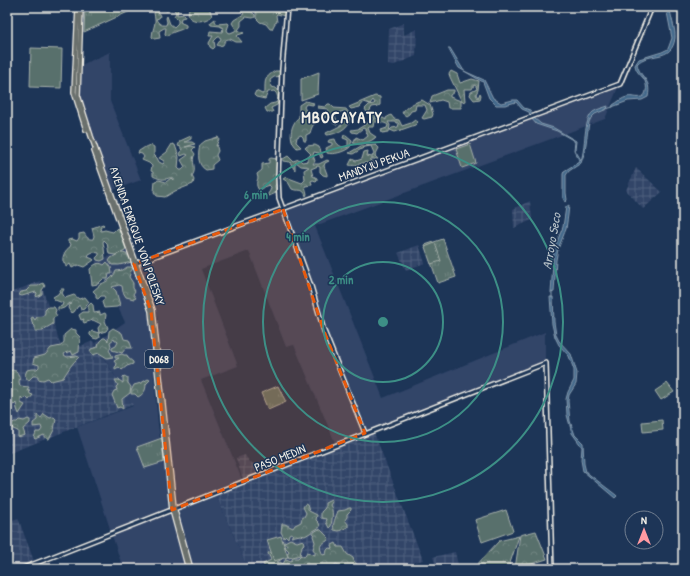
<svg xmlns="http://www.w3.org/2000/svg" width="690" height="576" font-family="'Patrick Hand',sans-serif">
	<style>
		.built { fill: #314468 }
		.industrial { fill: url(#industrial-grid) }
		.grass { fill: url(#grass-tufts); stroke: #a6b0aa }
		.forest { fill: url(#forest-crowns); stroke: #a6b0aa }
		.garden { fill: #59706c; stroke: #a6b0aa }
		.water { fill: #43678a; stroke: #8a9eb0 }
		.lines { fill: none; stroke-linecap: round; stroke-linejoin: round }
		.stream { stroke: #8a9eb0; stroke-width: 1 }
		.secondary-casing { stroke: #f4f1e8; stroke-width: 6 }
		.primary-casing { stroke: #f4f1e8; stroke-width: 6 }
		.secondary { stroke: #1d3557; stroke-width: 3 }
		.primary { stroke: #6b706d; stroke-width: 3.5 }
		.marked { fill: #e8590c; fill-opacity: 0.2; stroke: #e8590c; stroke-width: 3; stroke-dasharray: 8 5; stroke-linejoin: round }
		.ring { fill: none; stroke: #3d8f86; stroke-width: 2 }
		.labels { text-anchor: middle; stroke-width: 3; stroke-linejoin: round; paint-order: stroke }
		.shield { fill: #1d3557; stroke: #b4b9bc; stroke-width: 1 }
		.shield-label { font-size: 11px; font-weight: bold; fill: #f4f1e8 }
		.street-label { font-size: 12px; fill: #f4f1e8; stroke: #1d3557 }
		.water-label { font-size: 13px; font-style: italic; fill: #b6c1c7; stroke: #1d3557 }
		.district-label { font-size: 16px; font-weight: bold; letter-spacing: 1px; fill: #f4f1e8; stroke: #1d3557 }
		.centre { fill: #3d8f86; stroke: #1d3557; stroke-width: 2 }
		.ring-label { font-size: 12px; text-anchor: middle; font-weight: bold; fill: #3d8f86; stroke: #1d3557; stroke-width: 3; stroke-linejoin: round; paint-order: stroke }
	</style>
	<defs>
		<pattern id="industrial-grid" width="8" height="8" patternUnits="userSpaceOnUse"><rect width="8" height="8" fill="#314468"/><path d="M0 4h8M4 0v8" fill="none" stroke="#4f5f7e"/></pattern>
		<pattern id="grass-tufts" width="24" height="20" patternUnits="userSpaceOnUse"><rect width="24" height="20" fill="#59706c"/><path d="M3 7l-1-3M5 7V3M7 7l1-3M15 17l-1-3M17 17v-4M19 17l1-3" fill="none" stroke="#718581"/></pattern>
		<pattern id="forest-crowns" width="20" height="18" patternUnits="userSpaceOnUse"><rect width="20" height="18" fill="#59706c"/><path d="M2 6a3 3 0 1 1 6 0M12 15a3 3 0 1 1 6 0" fill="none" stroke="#718581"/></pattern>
	</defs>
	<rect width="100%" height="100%" fill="#1d3557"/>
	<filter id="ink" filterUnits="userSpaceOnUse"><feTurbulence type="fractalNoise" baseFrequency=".025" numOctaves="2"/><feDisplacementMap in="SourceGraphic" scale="8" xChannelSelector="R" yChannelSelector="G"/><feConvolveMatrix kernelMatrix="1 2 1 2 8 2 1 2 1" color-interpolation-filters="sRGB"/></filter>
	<g filter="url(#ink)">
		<g class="built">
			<path d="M 110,52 L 110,101 L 141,180 L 113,190 L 81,99 L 79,89 L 81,65 Z"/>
			<path d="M 619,85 L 605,119 L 315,226 L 383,398 L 545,332 L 545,363 L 336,445 L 294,345 L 286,347 L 249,251 L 201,269 L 238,366 L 201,380 L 243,482 L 215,493 L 248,569 L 194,569 L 176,510 L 157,315 L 148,282 L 144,273 L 143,274 L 140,264 Z"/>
			<path d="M 128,250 L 149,317 L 158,424 L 171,514 L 186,569 L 123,569 L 77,427 L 133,406 L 95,343 L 125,322 L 95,261 Z"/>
		</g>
		<g class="industrial">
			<path d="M 404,23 L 404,35 L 417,29 L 416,56 L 392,66 L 388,65 L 389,29 Z"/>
			<path d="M 636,168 L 662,192 L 643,209 L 626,190 Z"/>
			<path d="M 530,201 L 532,220 L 514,228 L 513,209 Z"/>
			<path d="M 419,245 L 425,263 L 406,270 L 398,253 Z"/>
			<path d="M 40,281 L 63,353 L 93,341 L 133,405 L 7,454 L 7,294 Z"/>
			<path d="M 373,430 L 423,560 L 387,569 L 248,569 L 215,493 Z"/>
			<path d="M 245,455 L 249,461 L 257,466 L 257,468 L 262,474 L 243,480 L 236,458 Z"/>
			<path d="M 18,518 L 34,561 L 16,569 L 7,542 L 7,522 Z"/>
			<path d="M 455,552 L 459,569 L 437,569 L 433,557 Z"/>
		</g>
		<g class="grass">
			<path d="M 85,7 L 139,7 L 84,32 Z"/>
			<path d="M 443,239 L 456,277 L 438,283 L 425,245 Z"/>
			<path d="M 278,386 L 286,402 L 268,410 L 261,393 Z"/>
			<path d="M 162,438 L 164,462 L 145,468 L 137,447 Z"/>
		</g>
		<g class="forest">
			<path d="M 167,7 L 182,7 L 178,9 L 177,15 L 184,14 L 185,17 L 181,18 L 180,22 L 186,25 L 186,27 C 180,31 173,31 167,36 L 165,34 L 166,28 L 164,28 L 159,31 L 160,38 L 154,39 L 152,37 C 153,25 157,25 154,13 L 156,11 L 158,12 L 160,16 L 159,18 L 156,19 C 158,23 161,26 166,25 L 167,22 L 166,18 L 167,16 L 170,24 L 174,27 L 178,23 L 178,20 L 174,16 L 176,13 L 174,9 L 172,9 L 166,11 L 165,9 Z"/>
			<path d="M 189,7 L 209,7 L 212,16 C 205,22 194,23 188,16 Z"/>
			<path d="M 238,7 L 247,7 L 243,9 L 244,11 L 252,12 L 255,15 L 255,17 L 253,18 L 246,17 L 241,21 L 241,26 L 238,30 L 244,33 L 238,35 L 237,36 L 242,42 L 236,42 L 230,39 C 225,39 225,41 223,45 L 219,46 L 217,45 L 221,39 L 220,37 L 218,37 L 214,41 L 215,47 L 213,49 L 210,47 L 209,43 L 213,36 L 209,36 L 210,31 L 222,32 L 223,28 L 220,26 L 211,25 L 210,23 L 215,19 L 215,21 L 217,24 L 228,23 L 229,24 L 227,30 L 228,32 L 230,33 L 235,31 L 236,29 L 232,23 L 234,20 L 244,14 Z"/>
			<path d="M 256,7 L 279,7 L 280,10 L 285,11 L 285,16 L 277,14 L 276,15 L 277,22 L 275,23 L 272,29 L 270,29 L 266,24 L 260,22 L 256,18 Z"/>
			<path d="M 275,71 L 280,71 L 282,72 L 282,76 L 274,77 L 270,80 L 271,87 L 276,88 L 281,94 L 277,105 L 271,108 L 273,112 L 267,112 L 265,108 L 270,104 L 275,103 L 277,102 C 278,98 278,94 274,91 L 268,92 L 265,99 L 256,97 L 254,95 L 256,91 L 262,94 L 265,92 C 265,80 264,78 275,71 Z"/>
			<path d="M 451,71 L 457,74 L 460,83 L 472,79 L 479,81 L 478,90 L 476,94 L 478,98 L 480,93 L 481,95 L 480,99 L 474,100 L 470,95 L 471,92 L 477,89 L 476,86 L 474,85 L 472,89 L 464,89 L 465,101 L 462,102 L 450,77 L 449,74 Z"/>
			<path d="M 447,90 L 454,90 L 454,92 L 450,95 L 450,97 L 461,101 L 461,108 L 448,108 L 447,102 L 441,100 L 430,103 L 432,96 Z"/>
			<path d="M 375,96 L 380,97 L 380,105 L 378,106 L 372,107 L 369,112 L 370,114 L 376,115 L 375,118 L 383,118 L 386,120 L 386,118 L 391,115 L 394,119 L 399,120 L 402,126 L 411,123 L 415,120 L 418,122 L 415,125 L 395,132 L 390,130 L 392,128 L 398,127 L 399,124 L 396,122 L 388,122 L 390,125 L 389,132 L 382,133 L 381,130 L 387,128 L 388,125 C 384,122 378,122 374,122 L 373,127 L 369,127 L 368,128 L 370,133 L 376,137 C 371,142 360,146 353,143 L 356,137 L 363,140 L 368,136 L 365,129 L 363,128 L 357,133 L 352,132 L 351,130 L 358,129 L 374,119 L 368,114 L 365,109 L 369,105 L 374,104 L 375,103 L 373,100 L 370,104 L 364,102 L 360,107 L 351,109 L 349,107 Z"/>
			<path d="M 422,100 L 430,105 L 433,114 L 432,117 L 424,119 L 422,118 L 427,110 L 425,105 L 416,105 L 415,110 L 411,111 L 409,114 L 406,116 L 402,113 C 405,107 415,102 422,100 Z"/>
			<path d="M 305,101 L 314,103 L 313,105 L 306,104 L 304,107 L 306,111 L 313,117 L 322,115 L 328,111 L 328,109 L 318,108 L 318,106 L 325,107 L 328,104 L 330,104 L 334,108 L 346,109 C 358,123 340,134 327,135 L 326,133 L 342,125 L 342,120 L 346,118 L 346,112 C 342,110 338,113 335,116 L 338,123 L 337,125 L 333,123 L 334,119 L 332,117 C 327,115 318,120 314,124 C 312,126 311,130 310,133 L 306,135 L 306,141 L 304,141 L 303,137 L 301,135 L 297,137 L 296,142 L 301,147 L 297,148 C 288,140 290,125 299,117 L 299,105 Z"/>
			<path d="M 344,135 L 346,135 L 352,140 L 350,147 C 345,152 333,155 327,153 L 326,148 L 332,145 L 332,143 L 328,142 L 329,140 L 335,139 C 336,144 342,149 348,147 L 348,140 L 343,138 Z"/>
			<path d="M 191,136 L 191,139 L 185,142 L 192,142 L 195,144 L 185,147 L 191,146 L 195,147 L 192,150 L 195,154 C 190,162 198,168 192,176 L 194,180 L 193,184 L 175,191 L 165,197 L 157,196 L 154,192 L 155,181 L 159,180 L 166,182 L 171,178 L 173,180 L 173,178 C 169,177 168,179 165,179 C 161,180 155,177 153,176 L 153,172 L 151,171 L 152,166 L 149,163 L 142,160 L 144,157 L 142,154 L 138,153 L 139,151 C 144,148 149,143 154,147 L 154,155 L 157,158 L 159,162 L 163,164 L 164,163 L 164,161 L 159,158 L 167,152 L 172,144 L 175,145 L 179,157 L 178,168 L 180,170 L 182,170 L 185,167 L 181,160 L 188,155 L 186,154 L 181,156 L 180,154 L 182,150 L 181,149 L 181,147 L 178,146 L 180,141 Z"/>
			<path d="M 218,137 L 219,139 L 216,146 L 218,145 L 217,147 L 218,151 L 216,155 L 218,160 L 212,165 L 212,169 L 206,170 C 197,165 198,154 200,145 L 205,141 Z"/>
			<path d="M 315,145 L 319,147 L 323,157 L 321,158 L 319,153 L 314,152 L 313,155 L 315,161 L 313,164 L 319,164 L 327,160 L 329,161 L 325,163 L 324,166 L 327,174 L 327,176 L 323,175 L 320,172 L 320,167 L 318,166 L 311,169 L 313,176 L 317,178 L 317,180 L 316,181 L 313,180 L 311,181 L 312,185 L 305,186 L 307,194 L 306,196 C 303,187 298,192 292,189 L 288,182 L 283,179 L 286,177 L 302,183 L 305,180 L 304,170 L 309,167 L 301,166 L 296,162 L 295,164 L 295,170 L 294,169 L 290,162 L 283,161 L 283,159 L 288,156 L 293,161 L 299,159 L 302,162 L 308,161 L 308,157 L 311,154 L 305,148 L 307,146 Z"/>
			<path d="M 376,145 L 379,148 L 375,156 L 378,159 L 371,159 L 370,161 L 376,164 C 371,165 370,163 366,163 C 360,162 356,167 349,165 L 352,159 L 356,161 L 362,159 L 364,152 L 368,151 L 367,156 L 372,157 L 374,153 L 371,146 L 365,147 L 353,154 L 349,153 L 361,146 Z"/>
			<path d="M 271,158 L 277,159 L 276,169 L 278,173 L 276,177 L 277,181 L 275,186 L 276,193 L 269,196 L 267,195 L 270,191 L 271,187 L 269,185 L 263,187 L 260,191 C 256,187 256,183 258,178 L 257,174 L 262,170 L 262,164 L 269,163 L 269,159 Z"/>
			<path d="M 103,224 L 104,225 L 100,228 L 101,231 L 105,230 L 113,232 L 117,228 L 120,229 L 119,232 L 124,238 L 123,241 L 126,249 L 125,251 L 121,253 C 127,253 130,256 132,262 L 119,265 L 112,265 L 109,261 L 111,258 L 120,253 L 115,255 L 109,254 L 107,243 L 104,240 L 103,242 L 104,248 L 105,259 L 101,261 L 97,260 L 96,258 L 99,255 L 99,253 L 93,252 L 89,254 L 88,257 L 93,259 L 94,260 L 84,267 L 78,265 L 72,268 L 70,264 L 66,267 C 66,265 64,263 63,261 C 62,256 66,249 70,247 L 71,244 L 68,242 L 68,240 L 72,239 L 77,241 L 79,238 L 79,234 L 84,233 C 86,236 88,240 93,239 L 94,236 L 92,228 Z"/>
			<path d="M 107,262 L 111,267 L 112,274 L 109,274 L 108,279 L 103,279 L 98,284 L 92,285 L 90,269 C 94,265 98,261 104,265 Z"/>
			<path d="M 127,267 L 131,267 L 133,268 L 131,271 L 129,277 L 133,283 L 133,288 L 135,291 L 133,294 L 136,298 L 134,299 L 126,297 L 123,292 L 122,286 L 119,285 L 112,287 L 116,291 L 120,305 L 117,307 L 104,308 L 102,302 L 105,298 L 104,296 L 101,296 L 98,299 L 96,298 L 96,294 L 93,291 C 96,289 98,286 101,284 C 108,281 113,278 116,271 L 123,270 Z"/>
			<path d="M 43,283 L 45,286 L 42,290 L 42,294 L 37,297 L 36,296 L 37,293 L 36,292 L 22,296 L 19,295 L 21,292 L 26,291 L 31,286 L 38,286 Z"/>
			<path d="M 61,289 L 64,289 L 62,293 L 65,298 L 74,295 L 79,299 L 85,297 L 89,302 L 84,309 L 81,310 L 80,306 L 78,306 L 74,312 L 71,313 L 68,308 L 69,305 L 72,304 L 70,303 L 64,308 L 58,310 L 58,307 L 62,306 L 63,303 L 55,300 L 53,297 L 58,294 Z"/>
			<path d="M 91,303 L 93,305 L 94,313 L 100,312 L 100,315 L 105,313 L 106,315 L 105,321 L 108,328 L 106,331 L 99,333 L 100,337 L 97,339 L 93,338 L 90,335 L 90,333 L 92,331 L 99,333 L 98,328 L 101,324 L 93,320 L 84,323 L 83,321 L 84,319 L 81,320 L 79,315 L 83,312 L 88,312 L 88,306 Z"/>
			<path d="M 48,307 L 54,307 L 56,310 L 55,313 L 57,316 L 53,318 L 53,324 L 46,328 L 43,331 L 35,331 L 35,326 L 32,323 L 31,318 L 33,317 L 35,320 L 37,317 L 43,316 L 45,313 L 45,310 Z"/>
			<path d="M 113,328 L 122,333 L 124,339 L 129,340 L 132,348 L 126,348 L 122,353 L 112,350 L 112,348 L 116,346 L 118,342 L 117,341 L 115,341 L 114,339 L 110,342 L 111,346 L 109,350 L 113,357 L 107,358 L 99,353 L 93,355 L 90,351 L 91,349 L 98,347 L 99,342 L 103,338 L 105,338 L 108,341 L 109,331 Z"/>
			<path d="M 71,329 L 76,330 L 76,333 L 80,337 L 79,352 L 73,355 L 71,351 L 65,353 L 64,355 L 67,357 L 76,356 L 79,357 C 72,363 68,370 63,378 L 51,381 L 48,378 L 43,380 L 38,379 L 38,376 L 33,376 L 29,380 L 27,379 L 25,375 L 27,370 L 31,369 L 37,369 L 39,367 L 39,365 L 33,363 L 34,358 L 45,355 L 51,348 L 61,346 L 64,342 L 64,335 Z"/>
			<path d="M 122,354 L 124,355 L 127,355 L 128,358 L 133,362 L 133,364 L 127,366 L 122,370 L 119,367 L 115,369 L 115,367 L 117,365 L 114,361 L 119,358 L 115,358 L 115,356 Z"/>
			<path d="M 12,370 L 16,371 C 19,375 20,377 19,382 L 20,386 L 29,387 L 27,391 L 29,390 L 30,394 L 33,395 L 29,400 L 26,397 L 23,399 L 21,397 L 21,403 L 25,405 L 19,414 L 17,409 L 16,403 L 14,405 L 11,403 L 9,404 L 7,409 L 7,372 Z"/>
			<path d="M 124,376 L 128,378 L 128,383 L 131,387 L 130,393 L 122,399 L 123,409 L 120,407 L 117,408 L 112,395 L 114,391 L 117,390 L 116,387 L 118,385 L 115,380 L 119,380 L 123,383 L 123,377 Z"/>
			<path d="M 148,379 L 150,380 L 146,384 C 146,390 144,394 138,397 L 135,394 L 131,394 L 131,391 L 134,385 L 141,383 Z"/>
			<path d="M 44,414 L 50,418 L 54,417 L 56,419 L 54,430 L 49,439 L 47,439 L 44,435 L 35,439 L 34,438 L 36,432 L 40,432 L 42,429 L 41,426 L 33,427 L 33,423 L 37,420 L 37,415 L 41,418 Z"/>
			<path d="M 28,419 L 30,420 L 30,423 L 23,429 L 25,435 L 18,437 L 18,431 L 13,429 L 11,425 L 14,422 L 17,422 L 19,420 L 24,421 Z"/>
			<path d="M 331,500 L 332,502 L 330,505 C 334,511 332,519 331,526 L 329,528 L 326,522 L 327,519 L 321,518 L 321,512 L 325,508 L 325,503 Z"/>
			<path d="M 305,504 L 307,505 L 309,511 L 317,515 L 316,520 L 319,523 L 320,527 L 305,536 L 300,535 L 291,537 L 293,534 L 291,533 L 289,534 L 288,538 L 286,536 L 284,538 L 281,532 L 282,524 L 285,524 L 293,528 L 295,525 L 301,522 L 302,518 L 304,517 L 306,513 L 303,507 Z"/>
			<path d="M 349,508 L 351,508 L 351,510 L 347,514 L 347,517 L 345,520 L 348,524 L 348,527 L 339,531 L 334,530 C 332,524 336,517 338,511 L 345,510 Z"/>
			<path d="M 319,529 L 321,530 L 329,538 L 327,541 C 319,545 319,547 323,555 L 326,554 L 327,550 L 329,548 L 333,549 L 332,545 L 336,543 L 338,547 L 343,547 L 347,554 L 353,558 L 354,561 L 358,566 L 358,569 L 341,569 L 340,566 L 336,564 L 330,569 L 297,569 L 296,567 L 294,569 L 282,569 L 280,567 L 278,569 L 266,569 L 263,564 L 271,560 L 268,553 L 270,552 L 282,559 L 277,562 L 277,563 L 280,562 L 283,564 L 286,559 L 291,561 L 293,558 L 298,558 L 301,555 L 304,557 L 307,552 L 315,555 L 315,552 L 313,549 L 315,542 L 313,536 L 314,532 Z"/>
			<path d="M 536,531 L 547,559 L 515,569 L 520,535 Z"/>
			<path d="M 519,536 L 508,569 L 473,569 L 499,541 Z"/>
			<path d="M 290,539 L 297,542 L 303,540 L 304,544 L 302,546 L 300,555 L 289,558 L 287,554 L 289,551 L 285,547 L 287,545 L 283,543 Z"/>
		</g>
		<g class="garden">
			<path d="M 31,48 L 62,49 L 61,88 L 30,87 Z"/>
			<path d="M 319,72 L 318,94 L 301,100 L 301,79 Z"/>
			<path d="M 470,144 L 476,163 L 462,168 L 456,149 Z"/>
			<path d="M 435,243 L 441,261 L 431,264 L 425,247 Z"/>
			<path d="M 667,383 L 674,392 L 661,400 L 655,391 Z"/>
			<path d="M 662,420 L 663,430 L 643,432 L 642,422 Z"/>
			<path d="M 506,510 L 513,531 L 482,542 L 475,520 Z"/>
			<path d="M 281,536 L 288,557 L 274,561 L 267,540 Z"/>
		</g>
		<g class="water">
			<path d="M 666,7 L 670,7 C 670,17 676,29 675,38 C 672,63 648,51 637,64 C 640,79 652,78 648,97 L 642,100 L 628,101 L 612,107 L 613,105 C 618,102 622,98 627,97 C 633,95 644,102 646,91 C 647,88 646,84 645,81 C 642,75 636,73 635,65 L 639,59 L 662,52 L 668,49 L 672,38 Z"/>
			<path d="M 448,48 L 450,48 L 464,71 L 484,80 L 493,98 L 501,103 L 513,100 L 517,100 L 524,108 L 530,110 L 532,114 L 530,115 L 529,112 L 522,109 L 516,102 L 505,105 L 496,105 L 489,98 L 483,82 L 459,68 Z"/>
			<path d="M 608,106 L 607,109 L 595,114 L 591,118 L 589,122 L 585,151 L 581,163 L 569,171 L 566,175 L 566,193 L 567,200 L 565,202 L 563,198 L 563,174 L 564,171 L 579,162 L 579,160 L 574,150 L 575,142 L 571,139 L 557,131 L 536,124 L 532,119 L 534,118 L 541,124 L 554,128 L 576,141 L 575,150 L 581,160 C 586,148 583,120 593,112 C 597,109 603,108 608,106 Z"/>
			<path d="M 569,205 L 568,215 L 566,229 L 558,249 L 556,260 L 554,292 L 551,293 L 554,249 L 563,227 L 566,207 Z"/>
			<path d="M 550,297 L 553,297 L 554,322 L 556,335 L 559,341 L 571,354 L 577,373 L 576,384 L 569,395 L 568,401 L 570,421 L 575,435 L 583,443 L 584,464 L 586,472 L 616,495 L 617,496 L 615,498 L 583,471 L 581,460 L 582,447 L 572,433 L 567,415 L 566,399 L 568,392 L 574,380 L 574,370 L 569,356 L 559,345 L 555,337 L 552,324 Z"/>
		</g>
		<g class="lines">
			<g class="stream">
				<path d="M 606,109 L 613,107"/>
				<path d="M 552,298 L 552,292"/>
			</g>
			<defs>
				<g id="secondary">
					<path d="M 287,7 L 282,69 L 278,177 L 279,198 L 311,286 L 324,331 L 365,433"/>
					<path d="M 134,264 L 620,84 L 652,7"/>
					<path d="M 21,569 L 546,363 L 552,569"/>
				</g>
				<g id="primary">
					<path d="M 78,7 L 74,92 L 86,130"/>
					<path d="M 81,7 L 78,95 L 91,136 L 153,310 L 174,507 L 191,569"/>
					<path d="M 94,151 L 151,311 L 172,510 L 188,569"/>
				</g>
			</defs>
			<use href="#secondary" class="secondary-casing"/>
			<use href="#primary" class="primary-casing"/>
			<use href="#secondary" class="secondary"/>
			<use href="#primary" class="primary"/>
		</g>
	</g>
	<path class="marked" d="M 283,209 L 324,331 L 365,433 L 172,510 L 151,311 L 134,264 Z"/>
	<g class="ring">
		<circle cx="383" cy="322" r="60"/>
		<circle cx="383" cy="322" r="120"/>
		<circle cx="383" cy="322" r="180"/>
	</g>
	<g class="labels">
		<rect class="shield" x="145" y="350" width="28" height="18" rx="3"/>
		<g class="shield-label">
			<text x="159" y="363">D068</text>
		</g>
		<g class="street-label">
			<text transform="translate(374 165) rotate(-20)" y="4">MANDYJU PEKUA</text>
			<text transform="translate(137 236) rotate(71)" y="4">AVENIDA ENRIQUE VON POLESKY</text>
			<text transform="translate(280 458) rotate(-22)" y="4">PASO MEDIN</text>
		</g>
		<g class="water-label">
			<text transform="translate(551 241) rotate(-80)" y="5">Arroyo Seco</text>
		</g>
		<g class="district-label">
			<text x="342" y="123">MBOCAYATY</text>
		</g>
	</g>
	<circle cx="383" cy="322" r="6" class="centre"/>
	<g class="ring-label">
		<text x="256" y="199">6 min</text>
		<text x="298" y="241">4 min</text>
		<text x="341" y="284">2 min</text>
	</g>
	<rect width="690" height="576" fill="none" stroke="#1d3557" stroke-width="24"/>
	<rect x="12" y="12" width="666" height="552" fill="none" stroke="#f4f1e8" stroke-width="1.5" filter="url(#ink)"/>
	<g transform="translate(644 530)"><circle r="19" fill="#1d3557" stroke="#738091"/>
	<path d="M0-3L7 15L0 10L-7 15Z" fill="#ff9aa2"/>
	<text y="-6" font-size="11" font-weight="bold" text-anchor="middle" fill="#f4f1e8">N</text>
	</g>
</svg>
